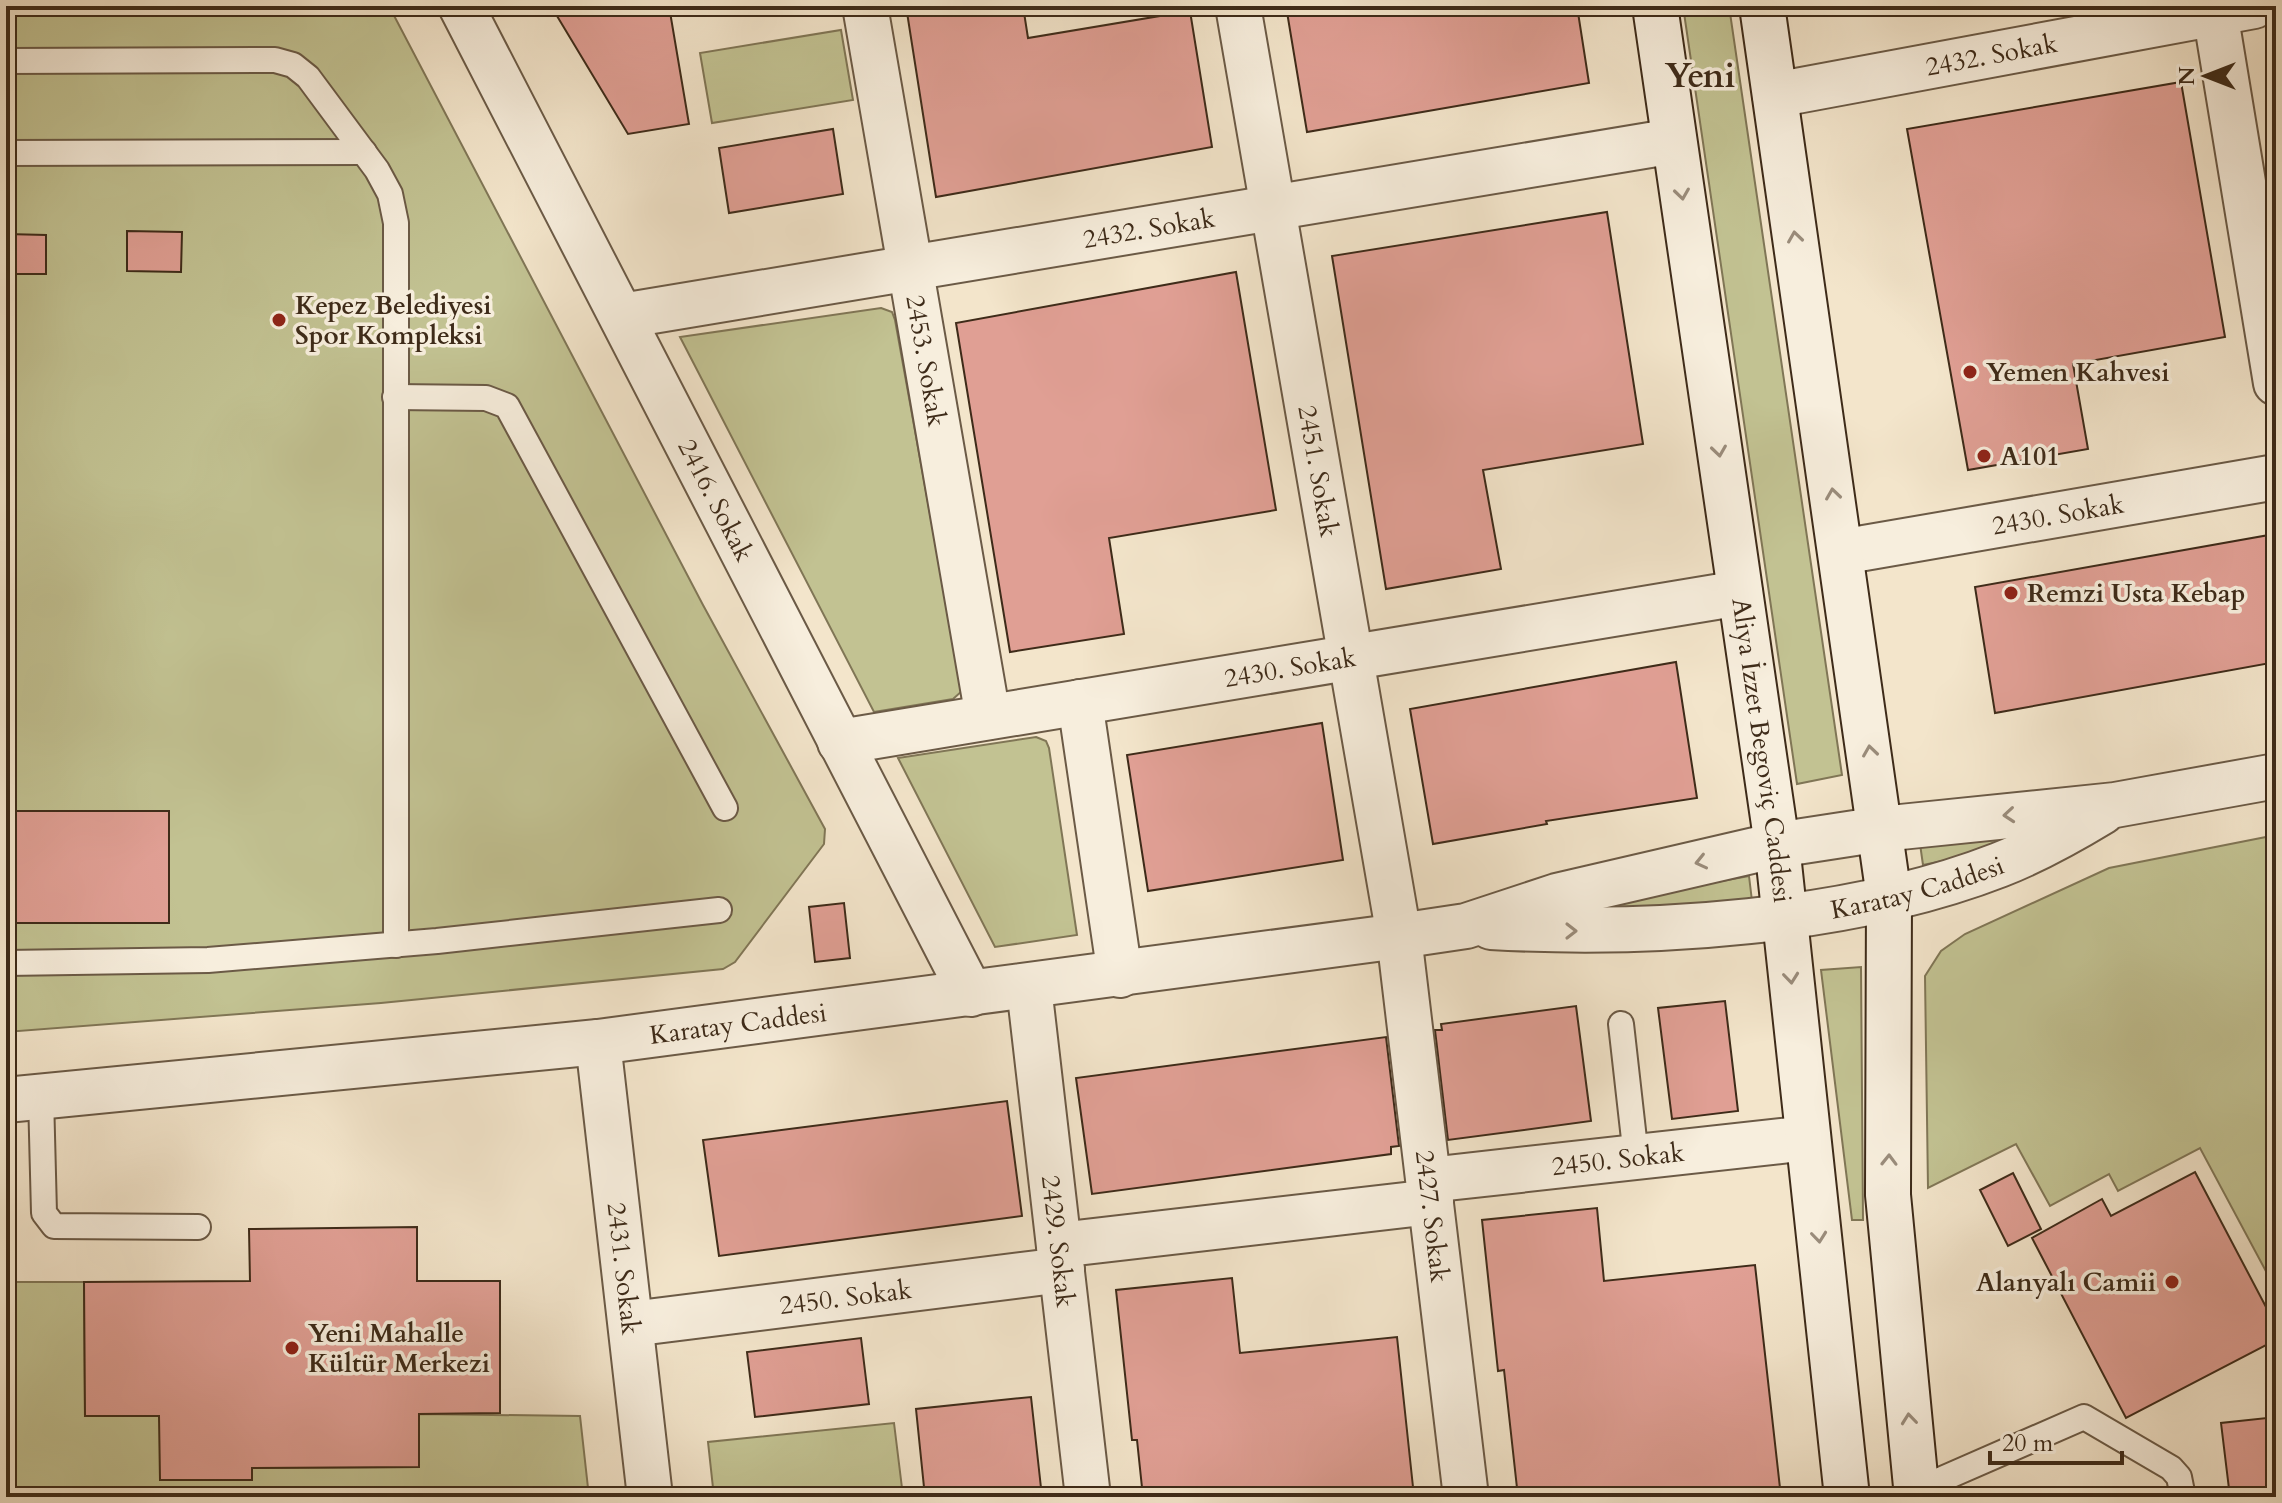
<svg xmlns="http://www.w3.org/2000/svg" width="2282" height="1503" font-family="Cardo,serif">
	<style>
		.green { fill: #c2c292; stroke: #807656; stroke-width: 2 }
		.building { fill: #e09f94; stroke: #3e2b19; stroke-width: 2 }
		.lines { fill: none; stroke-linecap: round; stroke-linejoin: round }
		.service-casing { stroke: #6b5a46; stroke-width: 28 }
		.minor-casing { stroke: #6b5a46; stroke-width: 48 }
		.tertiary-casing { stroke: #6b5a46; stroke-width: 48 }
		.secondary-casing { stroke: #3e2b19; stroke-width: 48 }
		.service { stroke: #f7eedd; stroke-width: 24 }
		.minor { stroke: #f7eedd; stroke-width: 44 }
		.tertiary { stroke: #f7eedd; stroke-width: 44 }
		.secondary { stroke: #f7eedd; stroke-width: 44 }
		.oneway { stroke: #9a8c7b }
		.poi-dot { fill: #8f2418; stroke: #f7eedd; stroke-width: 3 }
		.labels { text-anchor: middle; stroke-width: 7; stroke-linejoin: round; paint-order: stroke }
		.street-label { font-size: 26px; fill: #3e2b19; stroke: #f7eedd }
		.poi-label { font-size: 26px; font-weight: bold; fill: #3e2b19; stroke: #f7eedd; text-anchor: start }
		.district-label { font-size: 34px; font-weight: bold; fill: #3e2b19; stroke: #f7eedd }
	</style>
	<rect width="100%" height="100%" fill="#f3e5cb"/>
	<filter id="stains"><feTurbulence type="fractalNoise" baseFrequency=".0025" numOctaves="4"/><feColorMatrix values="0 0 0 0 .2 0 0 0 0 .09 0 0 0 0 .02 0 0 0 .5 -.17"/></filter>
	<radialGradient id="worn" r=".72"><stop offset=".6" stop-color="#630" stop-opacity="0"/><stop offset="1" stop-color="#630" stop-opacity=".3"/></radialGradient>
	<g class="green">
		<path d="M 6,6 L 389,6 L 703,605 L 825,829 L 824,844 L 735,962 L 723,969 L 381,1003 L 6,1032 Z"/>
		<path d="M 1683,6 L 1729,6 L 1842,775 L 1797,784 Z"/>
		<path d="M 841,30 L 853,100 L 712,123 L 700,53 Z"/>
		<path d="M 881,308 L 892,312 L 895,320 L 962,691 L 953,699 L 874,712 L 680,337 Z"/>
		<path d="M 1036,737 L 1046,741 L 1049,748 L 1077,935 L 995,947 L 898,758 Z"/>
		<path d="M 2027,834 L 1957,858 L 1923,865 L 1920,844 Z"/>
		<path d="M 2276,835 L 2276,1290 L 2200,1148 L 2118,1191 L 2109,1174 L 2050,1206 L 2016,1144 L 1928,1188 L 1925,976 L 1941,951 L 1965,934 L 2109,868 Z"/>
		<path d="M 1749,876 L 1752,901 L 1647,911 L 1580,907 Z"/>
		<path d="M 1861,967 L 1863,1220 L 1852,1220 L 1821,970 Z"/>
		<path d="M 6,1282 L 84,1282 L 85,1416 L 159,1416 L 252,1468 L 418,1467 L 419,1414 L 580,1416 L 589,1497 L 6,1497 Z"/>
		<path d="M 894,1423 L 902,1488 L 819,1497 L 714,1497 L 708,1442 Z"/>
	</g>
	<g class="building">
		<path d="M 551,6 L 669,6 L 689,124 L 628,134 Z"/>
		<path d="M 906,6 L 1023,6 L 1028,38 L 1190,11 L 1212,147 L 936,197 Z"/>
		<path d="M 1286,6 L 1577,6 L 1589,83 L 1307,132 Z"/>
		<path d="M 2181,82 L 2225,337 L 2073,364 L 2088,449 L 1968,470 L 1907,129 Z"/>
		<path d="M 833,129 L 843,194 L 729,213 L 719,148 Z"/>
		<path d="M 1607,212 L 1643,444 L 1483,470 L 1501,569 L 1386,589 L 1332,256 Z"/>
		<path d="M 127,231 L 182,232 L 181,272 L 127,271 Z"/>
		<path d="M 6,234 L 46,235 L 46,274 L 6,274 Z"/>
		<path d="M 1236,272 L 1276,510 L 1109,538 L 1124,634 L 1010,652 L 956,323 Z"/>
		<path d="M 2269,535 L 2276,579 L 2276,662 L 1995,713 L 1975,587 Z"/>
		<path d="M 1676,662 L 1697,798 L 1546,821 L 1547,824 L 1433,844 L 1410,709 Z"/>
		<path d="M 1322,723 L 1343,860 L 1148,891 L 1127,755 Z"/>
		<rect x="6" y="811" width="163" height="112"/>
		<path d="M 844,903 L 850,958 L 815,962 L 809,907 Z"/>
		<path d="M 1725,1001 L 1738,1111 L 1672,1119 L 1658,1008 Z"/>
		<path d="M 1576,1006 L 1591,1121 L 1448,1140 L 1435,1030 L 1442,1030 L 1441,1024 Z"/>
		<path d="M 1386,1037 L 1399,1146 L 1391,1147 L 1391,1154 L 1092,1194 L 1076,1078 Z"/>
		<path d="M 1007,1101 L 1022,1216 L 719,1256 L 703,1140 Z"/>
		<path d="M 2195,1172 L 2276,1326 L 2276,1340 L 2126,1418 L 2032,1238 L 2102,1199 L 2111,1216 Z"/>
		<path d="M 2013,1173 L 2041,1229 L 2008,1246 L 1980,1190 Z"/>
		<path d="M 1597,1208 L 1604,1281 L 1755,1265 L 1781,1497 L 1518,1497 L 1504,1370 L 1498,1371 L 1482,1220 Z"/>
		<path d="M 417,1227 L 417,1281 L 500,1281 L 500,1413 L 419,1414 L 419,1467 L 252,1468 L 252,1480 L 160,1480 L 159,1416 L 85,1416 L 84,1282 L 250,1281 L 249,1229 Z"/>
		<path d="M 1232,1278 L 1240,1353 L 1397,1337 L 1413,1487 L 1322,1497 L 1143,1497 L 1137,1440 L 1132,1440 L 1116,1290 Z"/>
		<path d="M 861,1338 L 869,1404 L 755,1417 L 747,1352 Z"/>
		<path d="M 1031,1397 L 1042,1497 L 925,1497 L 916,1409 Z"/>
		<path d="M 2276,1417 L 2276,1497 L 2230,1497 L 2221,1423 Z"/>
	</g>
	<g class="lines">
		<defs>
			<g id="service">
				<path d="M 6,61 L 275,60 L 293,65 L 308,77 L 377,170 L 390,194 L 396,223 L 396,945"/>
				<path d="M 6,153 L 364,152"/>
				<path d="M 395,397 L 486,398 L 507,406 L 725,808"/>
				<path d="M 6,963 L 208,960 L 437,941 L 719,910"/>
				<path d="M 1621,1024 L 1636,1157"/>
				<path d="M 41,1096 L 44,1213 L 54,1226 L 198,1227"/>
				<path d="M 1917,1490 L 2084,1417 L 2171,1468 L 2179,1477 L 2183,1497"/>
			</g>
			<g id="minor">
				<path id="s1" d="M 461,6 L 971,994"/>
				<path id="s2" d="M 865,6 L 988,717"/>
				<path id="s3" d="M 1238,6 L 1399,936 L 1466,1497"/>
				<path d="M 2214,6 L 2276,383"/>
				<path id="s4" d="M 1775,95 L 2254,6"/>
				<path id="s5" d="M 622,316 L 1674,141"/>
				<path id="s6" d="M 1841,552 L 2276,477"/>
				<path d="M 1080,702 L 1120,975"/>
				<path id="s7" d="M 840,742 L 1740,593"/>
				<path id="s8" d="M 1029,987 L 1088,1497"/>
				<path id="s9" d="M 598,1042 L 650,1497"/>
				<path id="s10" d="M 1429,1180 L 1808,1138"/>
				<path d="M 1059,1245 L 1431,1202"/>
				<path id="s11" d="M 631,1324 L 1062,1270"/>
			</g>
			<g id="tertiary">
				<path id="s12" d="M 1491,927 C 1651,936 1850,923 1999,865 C 2035,851 2069,832 2102,812"/>
				<path id="s13" d="M 6,1100 L 598,1042 L 1399,936 L 1466,926 L 1557,896 L 1777,845 L 1881,829 L 2115,805 L 2276,776"/>
			</g>
			<g id="secondary">
				<path id="s14" d="M 1655,6 L 1777,845 L 1847,1497"/>
				<path d="M 1762,6 L 1889,897 L 1888,1195 L 1917,1497"/>
			</g>
		</defs>
		<use href="#service" class="service-casing"/>
		<use href="#minor" class="minor-casing"/>
		<use href="#tertiary" class="tertiary-casing"/>
		<use href="#secondary" class="secondary-casing"/>
		<use href="#service" class="service"/>
		<use href="#minor" class="minor"/>
		<use href="#tertiary" class="tertiary"/>
		<use href="#secondary" class="secondary"/>
	</g>
	<defs><path id="oneway-chevron" d="M-2-3.5L2.5 0L-2 3.5" fill="none" stroke-width="1.6" stroke-linecap="round" stroke-linejoin="round" transform="scale(2)"/></defs>
	<g class="oneway">
		<use href="#oneway-chevron" transform="translate(1682 194) rotate(82)"/>
		<use href="#oneway-chevron" transform="translate(1795 237) rotate(-98)"/>
		<use href="#oneway-chevron" transform="translate(1719 451) rotate(82)"/>
		<use href="#oneway-chevron" transform="translate(1833 494) rotate(-98)"/>
		<use href="#oneway-chevron" transform="translate(1870 751) rotate(-98)"/>
		<use href="#oneway-chevron" transform="translate(2009 815) rotate(175)"/>
		<use href="#oneway-chevron" transform="translate(1701 862) rotate(167)"/>
		<use href="#oneway-chevron" transform="translate(1571 931)"/>
		<use href="#oneway-chevron" transform="translate(1791 978) rotate(84)"/>
		<use href="#oneway-chevron" transform="translate(1889 1160) rotate(-89)"/>
		<use href="#oneway-chevron" transform="translate(1819 1237) rotate(84)"/>
		<use href="#oneway-chevron" transform="translate(1909 1419) rotate(-96)"/>
	</g>
	<g class="poi-dot">
		<circle cx="279" cy="320" r="8"/>
		<circle cx="1970" cy="372" r="8"/>
		<circle cx="1984" cy="456" r="8"/>
		<circle cx="2011" cy="593" r="8"/>
		<circle cx="2172" cy="1282" r="8"/>
		<circle cx="292" cy="1348" r="8"/>
	</g>
	<g class="labels">
		<g class="street-label">
			<text dy="9" stroke="none"><textPath href="#s4" startOffset="220">2432. Sokak</textPath></text>
			<text dy="9" stroke="none"><textPath href="#s5" startOffset="534">2432. Sokak</textPath></text>
			<text dy="9" stroke="none"><textPath href="#s2" startOffset="360">2453. Sokak</textPath></text>
			<text dy="9" stroke="none"><textPath href="#s3" startOffset="472">2451. Sokak</textPath></text>
			<text dy="9" stroke="none"><textPath href="#s1" startOffset="556">2416. Sokak</textPath></text>
			<text dy="9" stroke="none"><textPath href="#s6" startOffset="220">2430. Sokak</textPath></text>
			<text dy="9" stroke="none"><textPath href="#s7" startOffset="456">2430. Sokak</textPath></text>
			<text dy="9" stroke="none"><textPath href="#s14" startOffset="752">Aliya İzzet Begoviç Caddesi</textPath></text>
			<text dy="9" stroke="none"><textPath href="#s12" startOffset="430">Karatay Caddesi</textPath></text>
			<text dy="9" stroke="none"><textPath href="#s13" startOffset="736">Karatay Caddesi</textPath></text>
			<text dy="9" stroke="none"><textPath href="#s10" startOffset="190">2450. Sokak</textPath></text>
			<text dy="9" stroke="none"><textPath href="#s3" startOffset="1226">2427. Sokak</textPath></text>
			<text dy="9" stroke="none"><textPath href="#s8" startOffset="256">2429. Sokak</textPath></text>
			<text dy="9" stroke="none"><textPath href="#s9" startOffset="228">2431. Sokak</textPath></text>
			<text dy="9" stroke="none"><textPath href="#s11" startOffset="216">2450. Sokak</textPath></text>
		</g>
		<g class="poi-label">
			<text x="295" y="314">Kepez Belediyesi<tspan x="295" dy="30">Spor Kompleksi</tspan></text>
			<text x="1986" y="381">Yemen Kahvesi</text>
			<text x="2000" y="465">A101</text>
			<text x="2027" y="602">Remzi Usta Kebap</text>
			<text x="2156" y="1291" text-anchor="end">Alanyalı Camii</text>
			<text x="308" y="1342">Yeni Mahalle<tspan x="308" dy="30">Kültür Merkezi</tspan></text>
		</g>
		<g class="district-label">
			<text x="1700" y="87">Yeni</text>
		</g>
	</g>
	<rect width="2282" height="1503" fill="none" stroke="#f3e5cb" stroke-width="32"/>
	<rect x="8" y="8" width="2266" height="1487" fill="none" stroke="#3e2b19" stroke-width="4"/>
	<rect x="16" y="16" width="2250" height="1471" fill="none" stroke="#3e2b19" stroke-width="2"/>
	<g transform="translate(2206 76) rotate(270)" stroke="#f7eedd" stroke-width="6" paint-order="stroke">
	<path d="M0-6L14 30L0 20L-14 30Z" fill="#3e2b19"/>
	<text y="-12" font-size="22" font-weight="bold" text-anchor="middle" fill="#3e2b19">N</text>
	</g>
	<path d="M1990 1451v12h132v-12" fill="none" stroke="#3e2b19" stroke-width="4"/>
	<text x="2002" y="1451" font-size="24" fill="#3e2b19" stroke="#f7eedd" stroke-width="6" paint-order="stroke">20 m</text>
	<rect width="100%" height="100%" filter="url(#stains)"/>
	<rect width="100%" height="100%" fill="url(#worn)"/>
</svg>
